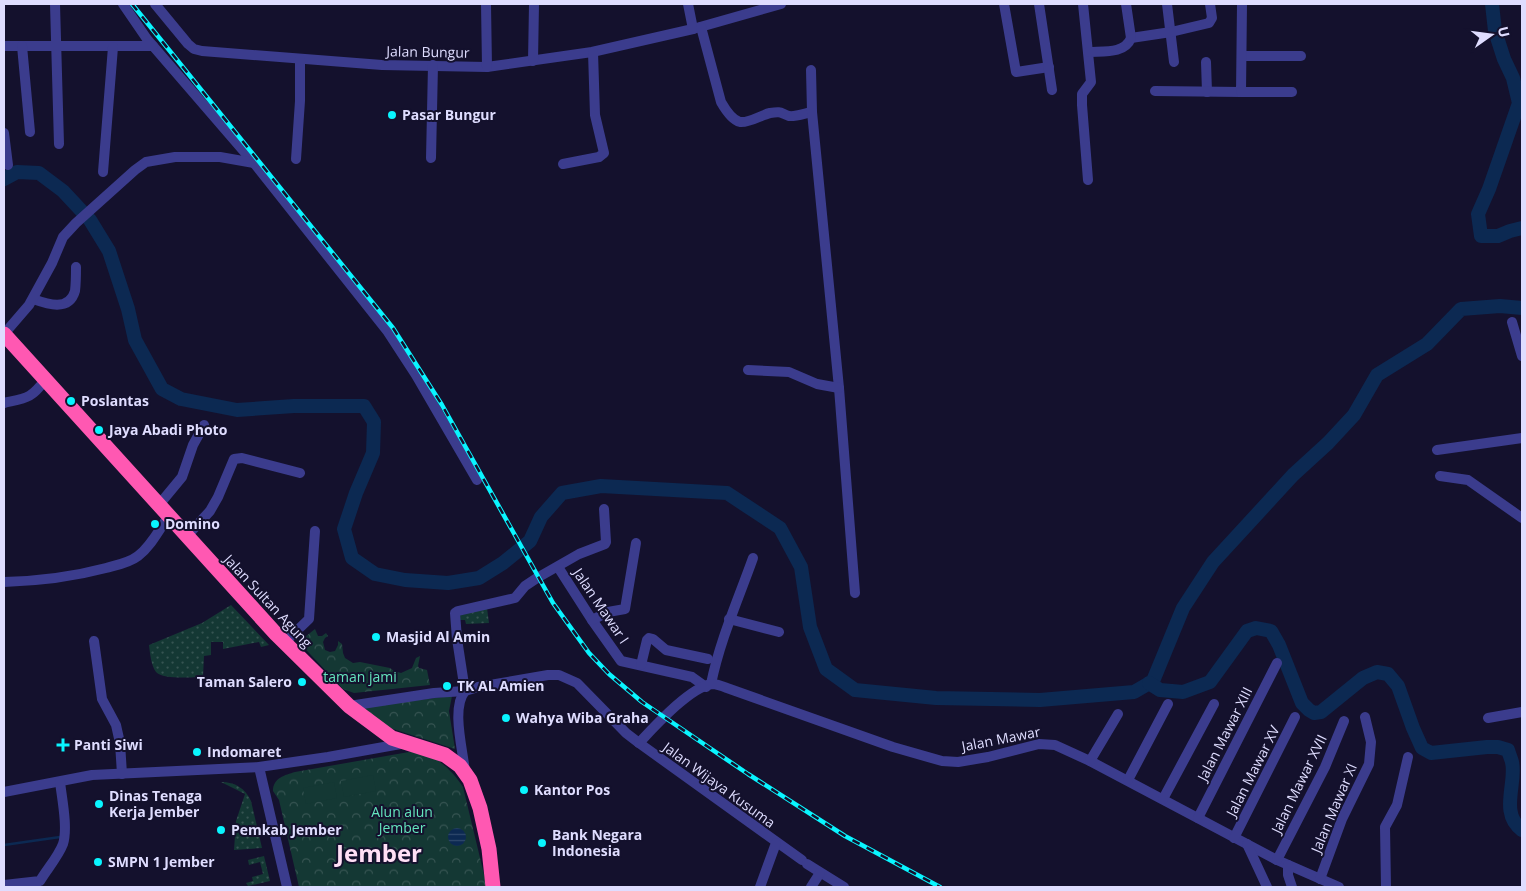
<svg xmlns="http://www.w3.org/2000/svg" width="1526" height="891" font-family="'Open Sans',sans-serif">
	<style>
		.grass { fill: url(#grass-dots) }
		.park { fill: url(#park-crowns) }
		.pitch { fill: #143834 }
		.water { fill: url(#water-rules) }
		.lines { fill: none; stroke-linecap: round; stroke-linejoin: round }
		.stream { stroke: #0c2952; stroke-width: 2.5 }
		.river { stroke: #0c2952; stroke-width: 14 }
		.minor { stroke: #3b3c8d; stroke-width: 10 }
		.highway { stroke: #ff58b2; stroke-width: 15 }
		.rail-casing { stroke: #09f5ff; stroke-width: 4.5 }
		.rail { stroke: #14112d; stroke-width: 2.5; stroke-dasharray: 8; stroke-linecap: butt }
		.poi-dot { fill: #09f5ff; stroke: #14112d; stroke-width: 2 }
		.labels { text-anchor: middle; stroke-width: 4; stroke-linejoin: round; paint-order: stroke }
		.street-label { font-size: 14px; fill: #dfddff; stroke: #14112d }
		.poi-label { font-size: 14px; font-weight: bold; fill: #dfddff; stroke: #14112d; text-anchor: start }
		.park-label { font-size: 14px; fill: #64e5bd; stroke: #14112d }
		.town-label { font-size: 24px; font-weight: bold; fill: #ffdff5; stroke: #14112d }
	</style>
	<defs>
		<pattern id="grass-dots" width="8" height="8" patternUnits="userSpaceOnUse" patternTransform="scale(1.25)"><rect width="8" height="8" fill="#143834"/><path d="M2 2h.1M6 6h.1" fill="none" stroke="#365452" stroke-width="1.8" stroke-linecap="round"/></pattern>
		<pattern id="park-crowns" width="20" height="18" patternUnits="userSpaceOnUse" patternTransform="scale(1.25)"><rect width="20" height="18" fill="#143834"/><path d="M2 6a3 3 0 1 1 6 0M12 15a3 3 0 1 1 6 0" fill="none" stroke="#365452"/></pattern>
		<pattern id="water-rules" width="6" height="5" patternUnits="userSpaceOnUse" patternTransform="scale(1.25)"><rect width="6" height="5" fill="#0c2952"/><path d="M0 2.5h6" fill="none" stroke="#2f486c"/></pattern>
	</defs>
	<rect width="100%" height="100%" fill="#14112d"/>
	<g class="grass">
		<path d="M 231,605 L 269,645 L 261,647 L 259,642 L 223,649 L 223,642 L 211,642 L 211,655 L 204,656 L 203,677 C 192,677 163,680 156,672 C 151,665 150,653 149,645 L 202,623 Z"/>
		<path d="M 487,608 L 489,623 L 466,624 L 465,620 L 459,620 L 459,614 Z"/>
		<path d="M 221,782 C 235,782 245,788 251,801 L 262,848 L 234,850 L 236,821 L 245,794 Z"/>
		<path d="M 264,856 L 270,881 L 248,886 L 246,883 L 253,881 L 252,877 L 263,874 L 260,862 L 249,865 L 248,860 Z"/>
	</g>
	<g class="park">
		<path d="M 315,629 L 318,636 L 322,636 L 326,633 L 328,636 L 325,638 L 323,642 L 325,650 L 330,652 L 335,651 L 338,645 L 338,641 L 342,644 L 343,653 L 345,658 L 353,663 L 360,662 L 390,668 L 394,671 L 401,673 L 412,668 L 416,658 L 420,656 L 418,666 L 419,668 L 427,670 L 430,685 L 354,693 L 343,689 L 294,637 L 300,632 L 305,637 Z"/>
		<path d="M 452,696 L 449,711 L 455,749 L 390,728 L 359,707 Z"/>
		<path d="M 409,752 C 432,750 452,770 463,787 L 487,887 L 299,887 L 279,800 L 273,791 C 273,778 285,775 295,772 Z"/>
	</g>
	<g class="pitch">
		<path d="M 373,775 L 376,791 L 344,797 L 341,781 Z"/>
		<path d="M 334,782 L 337,798 L 306,804 L 303,788 Z"/>
	</g>
	<circle class="water" cx="457" cy="837" r="9"/>
	<g class="lines">
		<path class="stream" d="M 4,845 L 60,837"/>
		<g class="river">
			<path d="M 1492,4 L 1495,31 L 1504,59 L 1513,78 L 1519,103 L 1489,189 L 1478,214 L 1481,236 L 1498,236 L 1510,231 L 1522,228"/>
			<path d="M 4,179 L 17,172 L 39,173 L 63,191 L 90,220 L 109,251 L 128,309 L 135,340 L 162,389 L 181,399 L 237,410 L 294,406 L 364,406 L 374,422 L 373,453 L 356,493 L 344,529 L 352,558 L 375,574 L 405,580 L 448,583 L 479,578 L 503,563 L 530,541 L 541,517 L 562,493 L 601,486 L 727,493 L 780,528 L 801,567 L 810,627 L 826,669 L 855,690 L 936,698 L 1040,700 L 1134,692 L 1153,681 L 1183,608 L 1213,562 L 1293,475 L 1328,443 L 1354,415 L 1377,375 L 1427,344 L 1461,309 L 1500,306 L 1522,308"/>
			<path d="M 1149,683 L 1160,690 L 1183,692 L 1210,682 L 1247,631 L 1256,628 L 1271,631 L 1279,645 L 1302,703 L 1309,710 L 1314,713 L 1321,712 L 1363,678 L 1377,672 L 1388,674 L 1398,686 L 1413,728 L 1422,748 L 1431,753 L 1487,747 L 1498,747 L 1508,750 C 1509,754 1511,758 1512,762 C 1517,783 1499,813 1522,830"/>
		</g>
		<g class="minor">
			<path d="M 55,4 L 59,144"/>
			<path d="M 123,4 L 147,39 L 254,163 L 388,332 L 416,375 L 477,480"/>
			<path d="M 155,4 L 188,44 L 194,49 L 202,51 L 382,65 L 487,67 L 592,52 L 693,29 L 781,4"/>
			<path d="M 486,4 L 487,67"/>
			<path d="M 688,4 L 693,29"/>
			<path d="M 1004,4 L 1016,72 L 1049,67"/>
			<path d="M 1039,4 L 1052,90"/>
			<path d="M 1083,4 L 1091,82 L 1082,94 L 1082,105 L 1088,180"/>
			<path d="M 1167,4 L 1174,62"/>
			<path d="M 701,27 L 721,102 C 725,109 732,120 740,122 C 750,123 761,115 770,113 C 782,111 780,113 789,116 C 795,117 806,113 812,112"/>
			<path d="M 1131,38 L 1171,32 L 1209,23 L 1212,18 L 1210,4"/>
			<path d="M 4,46 L 153,46"/>
			<path d="M 22,46 L 30,132"/>
			<path d="M 1089,52 C 1103,51 1125,54 1131,38 L 1126,4"/>
			<path d="M 1242,56 L 1301,56"/>
			<path d="M 533,61 L 534,4"/>
			<path d="M 1206,62 L 1207,92"/>
			<path d="M 811,70 L 812,112 L 839,388 L 855,593"/>
			<path d="M 1155,91 L 1241,92 L 1242,4"/>
			<path d="M 1241,92 L 1292,92"/>
			<path d="M 4,133 L 8,165"/>
			<path d="M 431,158 L 433,65"/>
			<path d="M 296,159 L 300,101 L 300,59"/>
			<path d="M 563,164 L 599,157 L 604,153 L 595,115 L 593,52"/>
			<path d="M 103,172 L 113,47"/>
			<path d="M 33,299 C 47,304 69,312 75,291 C 76,283 76,274 76,267"/>
			<path d="M 1512,322 L 1522,356"/>
			<path d="M 4,334 L 29,305 L 52,263 L 63,237 L 76,223 L 135,170 L 146,162 L 175,157 L 220,157 L 254,163"/>
			<path d="M 748,370 L 789,372 L 817,384 L 839,388"/>
			<path d="M 4,403 C 26,398 31,399 45,380"/>
			<path d="M 1437,450 L 1522,438"/>
			<path d="M 1440,476 L 1468,480 L 1522,518"/>
			<path d="M 158,506 L 182,477 L 193,445 L 204,425"/>
			<path d="M 186,537 L 210,511 L 218,497 L 234,459 L 242,458 L 300,473"/>
			<path d="M 558,567 L 592,620 L 621,661 L 692,677 L 706,687"/>
			<path d="M 4,582 C 39,581 72,577 106,568 C 117,565 129,563 138,556 C 151,546 159,530 168,517"/>
			<path d="M 729,619 L 779,632"/>
			<path d="M 592,620 L 608,612 L 625,609 L 636,543"/>
			<path d="M 94,641 L 102,699 L 116,725 L 120,743 L 122,774"/>
			<path d="M 284,643 L 309,619 L 315,531"/>
			<path d="M 641,665 L 647,640 L 649,638 L 653,639 L 666,650 L 708,659"/>
			<path d="M 711,684 C 720,640 738,600 753,558"/>
			<path d="M 465,691 L 457,639 L 455,613 L 458,611 L 515,598 L 525,586 L 537,578 L 579,554 L 605,544 L 606,542 L 604,509"/>
			<path d="M 465,691 C 451,708 463,750 465,772"/>
			<path d="M 349,706 L 434,693 L 465,691 L 478,687 L 548,675 L 559,675 L 577,683 L 626,733 L 639,743 L 802,860"/>
			<path d="M 1488,718 L 1522,712"/>
			<path d="M 639,743 C 654,727 690,687 712,684 C 717,684 722,686 727,688 L 893,747 L 942,761 L 958,762 L 988,757 L 1039,744 L 1055,745 L 1090,761 L 1277,860 L 1339,887"/>
			<path d="M 1090,761 L 1118,714"/>
			<path d="M 259,767 L 287,887"/>
			<path d="M 1128,780 L 1168,704"/>
			<path d="M 4,792 L 92,775 L 259,767 L 328,757 L 406,743"/>
			<path d="M 1163,799 L 1214,704"/>
			<path d="M 1198,818 L 1277,663"/>
			<path d="M 1234,838 L 1295,717"/>
			<path d="M 1247,844 L 1267,887"/>
			<path d="M 1277,860 L 1325,767 L 1344,721"/>
			<path d="M 807,864 L 844,887"/>
			<path d="M 1288,865 L 1288,875 L 1292,887"/>
			<path d="M 1320,879 L 1342,819 L 1369,764 L 1371,742 L 1365,717"/>
			<path d="M 4,885 L 40,881 C 47,869 58,857 63,844 C 68,828 62,799 60,782"/>
			<path d="M 760,887 L 776,843"/>
			<path d="M 811,887 L 820,873"/>
			<path d="M 1386,887 L 1385,827 L 1397,805 L 1408,757"/>
		</g>
		<path class="highway" d="M 4,334 L 276,634 L 349,706 L 392,738 L 445,755 L 460,766 L 470,780 L 480,808 L 489,849 L 493,887"/>
		<defs>
			<path id="rail" d="M 132,4 L 393,328 L 442,405 L 553,603 L 589,653 L 609,674 L 642,702 L 748,774 L 845,836 L 940,887"/>
		</defs>
		<use href="#rail" class="rail-casing"/>
		<use href="#rail" class="rail"/>
	</g>
	<g class="poi-dot">
		<circle cx="392" cy="115" r="5"/>
		<circle cx="71" cy="401" r="5"/>
		<circle cx="99" cy="430" r="5"/>
		<circle cx="155" cy="524" r="5"/>
		<circle cx="376" cy="637" r="5"/>
		<circle cx="302" cy="682" r="5"/>
		<circle cx="447" cy="686" r="5"/>
		<circle cx="506" cy="718" r="5"/>
		<path d="M60.5 737.5h5v5h5v5h-5v5h-5v-5h-5v-5h5z"/>
		<circle cx="197" cy="752" r="5"/>
		<circle cx="524" cy="790" r="5"/>
		<circle cx="99" cy="804" r="5"/>
		<circle cx="221" cy="830" r="5"/>
		<circle cx="542" cy="843" r="5"/>
		<circle cx="98" cy="862" r="5"/>
	</g>
	<g class="labels">
		<g class="street-label">
			<text transform="translate(428 52) rotate(1)" y="5">Jalan Bungur</text>
			<text transform="translate(268 601) rotate(47)" y="5">Jalan Sultan Agung</text>
			<text transform="translate(601 606) rotate(56)" y="5">Jalan Mawar I</text>
			<text transform="translate(1225 734) rotate(-63)" y="5">Jalan Mawar XIII</text>
			<text transform="translate(1001 739) rotate(-11)" y="5">Jalan Mawar</text>
			<text transform="translate(1253 771) rotate(-63)" y="5">Jalan Mawar XV</text>
			<text transform="translate(1299 784) rotate(-64)" y="5">Jalan Mawar XVII</text>
			<text transform="translate(719 785) rotate(36)" y="5">Jalan Wijaya Kusuma</text>
			<text transform="translate(1334 808) rotate(-67)" y="5">Jalan Mawar XI</text>
		</g>
		<g class="poi-label">
			<text x="402" y="120">Pasar Bungur</text>
			<text x="81" y="406">Poslantas</text>
			<text x="109" y="435">Jaya Abadi Photo</text>
			<text x="165" y="529">Domino</text>
			<text x="386" y="642">Masjid Al Amin</text>
			<text x="292" y="687" text-anchor="end">Taman Salero</text>
			<text x="457" y="691">TK AL Amien</text>
			<text x="516" y="723">Wahya Wiba Graha</text>
			<text x="74" y="750">Panti Siwi</text>
			<text x="207" y="757">Indomaret</text>
			<text x="534" y="795">Kantor Pos</text>
			<text x="109" y="801">Dinas Tenaga<tspan x="109" dy="16">Kerja Jember</tspan></text>
			<text x="231" y="835">Pemkab Jember</text>
			<text x="552" y="840">Bank Negara<tspan x="552" dy="16">Indonesia</tspan></text>
			<text x="108" y="867">SMPN 1 Jember</text>
		</g>
		<g class="park-label">
			<text x="360" y="682">taman jami</text>
			<text x="402" y="817">Alun alun<tspan x="402" dy="16">Jember</tspan></text>
		</g>
		<g class="town-label">
			<text x="379" y="862">Jember</text>
		</g>
	</g>
	<rect width="1526" height="891" fill="none" stroke="#dfddff" stroke-width="10"/>
	<g transform="translate(1491 35) rotate(76)" stroke="#14112d" stroke-width="4" paint-order="stroke">
	<path d="M0-4L9 19L0 12L-9 19Z" fill="#dfddff"/>
	<text y="-8" font-size="14" font-weight="bold" text-anchor="middle" fill="#dfddff">U</text>
	</g>
</svg>
